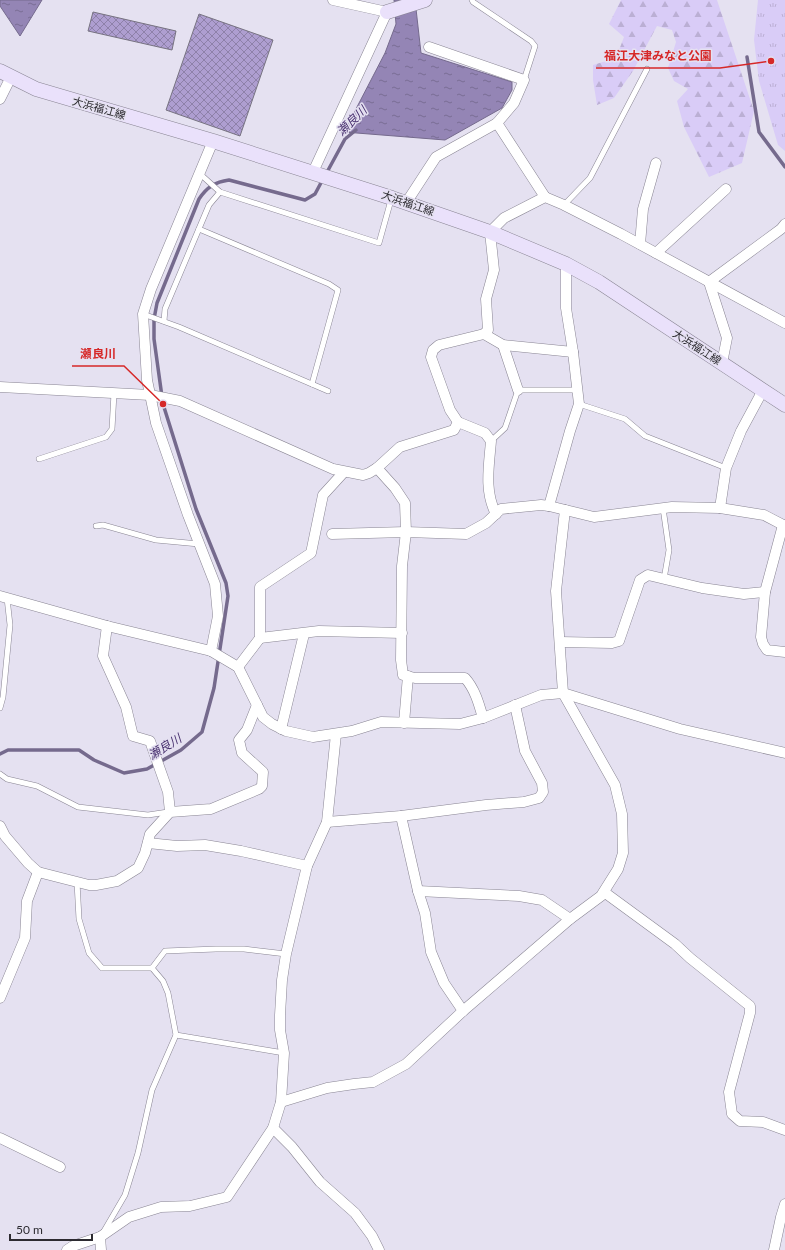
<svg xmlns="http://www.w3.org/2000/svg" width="785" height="1250" font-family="Lato,'Noto Sans JP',sans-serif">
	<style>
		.forest { fill: url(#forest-firs) }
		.park { fill: url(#park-tufts) }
		.water { fill: url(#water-ripples); stroke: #756a8d }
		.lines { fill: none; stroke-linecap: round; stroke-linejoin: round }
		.stream { stroke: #756a8d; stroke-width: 3.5 }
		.building { fill: url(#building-cross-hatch); stroke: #777381 }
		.lane-casing { stroke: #898593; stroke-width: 6 }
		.street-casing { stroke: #898593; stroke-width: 11 }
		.secondary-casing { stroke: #898593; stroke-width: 15 }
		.lane { stroke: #fff; stroke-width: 5 }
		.street { stroke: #fff; stroke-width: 10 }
		.secondary { stroke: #eae1fb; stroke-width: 14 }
		.labels { text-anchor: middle; stroke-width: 3; stroke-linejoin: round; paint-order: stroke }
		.street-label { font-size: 11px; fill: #2d2b31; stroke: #e5e1f1 }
		.water-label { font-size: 12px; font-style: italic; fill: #493270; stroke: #e5e1f1 }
		.leader { fill: none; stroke: #d62828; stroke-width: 1.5 }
		.callout-dot { fill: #d62828; stroke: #e5e1f1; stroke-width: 1.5 }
		.callout-label { font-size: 12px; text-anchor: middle; font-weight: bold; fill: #d62828; stroke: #e5e1f1; stroke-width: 3; stroke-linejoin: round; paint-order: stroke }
	</style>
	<defs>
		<pattern id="forest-firs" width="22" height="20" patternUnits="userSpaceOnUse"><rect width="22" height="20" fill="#d9ccf7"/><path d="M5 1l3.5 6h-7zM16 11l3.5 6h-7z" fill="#bbafd4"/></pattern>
		<pattern id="park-tufts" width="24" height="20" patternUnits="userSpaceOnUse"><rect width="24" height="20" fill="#d9ccf7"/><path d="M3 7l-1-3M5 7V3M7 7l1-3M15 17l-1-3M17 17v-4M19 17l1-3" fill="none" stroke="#bbafd4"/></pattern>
		<pattern id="water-ripples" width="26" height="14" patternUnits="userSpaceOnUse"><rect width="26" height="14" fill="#9485b5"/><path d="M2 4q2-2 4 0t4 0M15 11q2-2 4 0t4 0" fill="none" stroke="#796d94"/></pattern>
		<pattern id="building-cross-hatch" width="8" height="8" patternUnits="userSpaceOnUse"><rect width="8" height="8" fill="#ae9ed0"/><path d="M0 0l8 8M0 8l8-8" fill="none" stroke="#8e81a9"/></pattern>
	</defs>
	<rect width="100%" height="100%" fill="#e5e1f1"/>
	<path class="forest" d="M 621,0 L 717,0 L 754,111 L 742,163 L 709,177 L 684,127 L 677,101 L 688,89 L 674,81 L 668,68 L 676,42 L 672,30 L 657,26 L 633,71 L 614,98 L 597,105 L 593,80 L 593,65 L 616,58 L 624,37 L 609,24 Z"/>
	<path class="park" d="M 758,0 L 785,0 L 785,151 L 778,145 L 759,81 L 754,40 Z"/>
	<g class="water">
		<path d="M 0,0 L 42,0 L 20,36 L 0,6 Z"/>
		<path d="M 394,0 L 415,0 L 421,53 L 512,82 L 512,90 L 502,108 L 445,140 L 344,132 L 385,53 L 396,24 Z"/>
	</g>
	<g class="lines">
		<g class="stream">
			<path d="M 747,57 L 759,132 L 785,167"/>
			<path d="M 326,174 L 345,139 L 356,130"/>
			<path d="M 0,754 L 8,750 L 79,750 L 94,760 L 124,773 L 147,769 L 181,750 L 202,732 L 214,688 L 228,596 L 226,583 L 196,509 L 163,404 L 154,339 L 154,319 L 157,303 L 199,199 C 207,187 215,182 229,180 L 305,200 L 315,194 L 323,179"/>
		</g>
	</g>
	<g class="building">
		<path d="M 93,12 L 176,31 L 172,50 L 88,31 Z"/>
		<path d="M 199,14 L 273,40 L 240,136 L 166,110 Z"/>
	</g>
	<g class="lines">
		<defs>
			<g id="lane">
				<path d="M 472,0 L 473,2 L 531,41 L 535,46 L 524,80"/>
				<path d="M 199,173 L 220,192 L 379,243 L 391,200"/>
				<path d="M 564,205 L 590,178 L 647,69"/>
				<path d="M 199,229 L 329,284 L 338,290 L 312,384"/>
				<path d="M 143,314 L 179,327 L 328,391"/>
				<path d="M 164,321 L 165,309 L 209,205 L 220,192"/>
				<path d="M 579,404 L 625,419 L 645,436 L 726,468"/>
				<path d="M 491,441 L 505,428 L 518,390 L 577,390"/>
				<path d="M 39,459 L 106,437 L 112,429 L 114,393"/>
				<path d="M 663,508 L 669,550 L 664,579"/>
				<path d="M 96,526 L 103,525 L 156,540 L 199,544"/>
				<path d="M 0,708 L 3,697 L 10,625 L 7,598"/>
				<path d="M 0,774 L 7,779 L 37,786 L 78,807 L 148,815 L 168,812"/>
				<path d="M 77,882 L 79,919 L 89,953 L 102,968 L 152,968 L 163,981 L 168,993 L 176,1035 L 152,1090 L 138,1153 L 125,1195 L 104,1231"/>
				<path d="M 152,968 L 165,951 L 216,949 L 244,949 L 286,954"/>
				<path d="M 176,1035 L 284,1053"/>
			</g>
			<g id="street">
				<path d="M 0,99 L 11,77"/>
				<path d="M 497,123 L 545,197"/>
				<path d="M 313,172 L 387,12 L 333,0"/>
				<path d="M 406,203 L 436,157 L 497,123 L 514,103 L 524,80 L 429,47"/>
				<path d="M 640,244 L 643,209 L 656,163"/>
				<path d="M 656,253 L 726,189"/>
				<path d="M 484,334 L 503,345 L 573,352"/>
				<path d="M 503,345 L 518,390"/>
				<path d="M 722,363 L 727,338 L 709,282 L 781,229 L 785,224"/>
				<path d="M 0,387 L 150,395 L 180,401 L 333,469 L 363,475 L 369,473 L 377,468 L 400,447 L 454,430 L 458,422"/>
				<path d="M 377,468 L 395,488 L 405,503 L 406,532 L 402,566 L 401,660 L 403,675 L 415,678 L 465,678 C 475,689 479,704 483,718"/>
				<path d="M 549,506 L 570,431 L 579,404 L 573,352 L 566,308 L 566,264"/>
				<path d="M 720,508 L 726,468 L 741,431 L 763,390"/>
				<path d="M 496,514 C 484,491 489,466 491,441 L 485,433 L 458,422 L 450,410 L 431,357 L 433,350 L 439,345 L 484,334 L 488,330 L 486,299 L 494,270 L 490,232 L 504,218 L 545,197 L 564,205 L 621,234 L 785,323"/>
				<path d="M 783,525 L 765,592 L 761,637 L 763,644 L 767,650 L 785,652"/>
				<path d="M 332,534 L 406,532 L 466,534 L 486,523 L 501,509 L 541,505 L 549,506 L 594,517 L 672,507 L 720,508 L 764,515 L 785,526"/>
				<path d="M 0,596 L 107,626 L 211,651 L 238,667 L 263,717 L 272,724 L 286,731 L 313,737 L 352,731 L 381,722 L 460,724 L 483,718 L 541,695 L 563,693 L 680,729 L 785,753"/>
				<path d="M 107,626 L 103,656 L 126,707 L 133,736 L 150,741 L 168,792 L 170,812"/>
				<path d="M 260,638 L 319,631 L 402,633"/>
				<path d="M 560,642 L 612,643 L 619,641 L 640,580 L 648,575 L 702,588 L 744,594 L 765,592"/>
				<path d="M 211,651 L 218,616 L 215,584 L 188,515 L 156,423 L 147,380 L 143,314 L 151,289 L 213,141"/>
				<path d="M 238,667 L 260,638 L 260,587 L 311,553 L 323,495 L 344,472"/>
				<path d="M 404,723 L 408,676"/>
				<path d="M 281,729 L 304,634"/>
				<path d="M 401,816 L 418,891 L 425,913 L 431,952 L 444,983 L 463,1011"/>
				<path d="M 327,822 L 401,816 L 486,805 L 524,802 L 539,798 L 543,792 L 542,783 L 525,751 L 515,705"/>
				<path d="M 0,826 L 5,836 L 28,863 L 38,872 L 89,885 L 96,885 L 117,881 L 138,868 L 145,853 L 150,834 L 170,812 L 211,809 L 259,789 L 262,786 L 263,772 L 242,753 L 239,740 L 247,730 L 257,705"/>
				<path d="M 148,843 L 177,846 L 205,845 L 241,851 L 307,866"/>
				<path d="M 418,891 L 519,896 L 542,900 L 570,919"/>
				<path d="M 604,892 L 675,944 L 690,958 L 750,1006 L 750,1013 L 729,1092 L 732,1114 L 740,1121 L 763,1122 L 785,1130"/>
				<path d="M 0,998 L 25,938 L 27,901 L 38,872"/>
				<path d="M 281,1102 L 327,1088 L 354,1084 L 373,1082 L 406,1064 L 463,1011 L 570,919 L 601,896 L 618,869 L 623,853 L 622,814 L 615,785 L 563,693 L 556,591 L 565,510"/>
				<path d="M 273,1128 L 292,1147 L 320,1182 L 355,1213 L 372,1236 L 379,1250"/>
				<path d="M 0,1138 L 60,1167"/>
				<path d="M 100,1237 L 101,1250"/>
				<path d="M 67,1250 L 73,1246 L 100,1237 L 129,1217 L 161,1207 L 190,1206 L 227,1197 L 273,1128 L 281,1102 L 284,1053 L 280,1030 L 280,1015 L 282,980 L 286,954 L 307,866 L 327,822 L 336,734"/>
				<path d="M 774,1250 L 781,1217 L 785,1204"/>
			</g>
			<g id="secondary">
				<path d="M 387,12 L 425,0"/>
				<path d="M 0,71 L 36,89 L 213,141 L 392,198 L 490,232 L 566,264 L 599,282 L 785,405"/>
			</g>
		</defs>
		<use href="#lane" class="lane-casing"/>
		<use href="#street" class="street-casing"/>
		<use href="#secondary" class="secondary-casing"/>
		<use href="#lane" class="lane"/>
		<use href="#street" class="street"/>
		<use href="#secondary" class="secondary"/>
	</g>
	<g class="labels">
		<g class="street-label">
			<text transform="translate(99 108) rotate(16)" y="4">大浜福江線</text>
			<text transform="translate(408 203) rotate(19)" y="4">大浜福江線</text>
			<text transform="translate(697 347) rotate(33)" y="4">大浜福江線</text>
		</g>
		<g class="water-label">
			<text transform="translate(352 121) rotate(-44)" y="4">瀬良川</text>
			<text transform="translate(165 747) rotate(-32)" y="4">瀬良川</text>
		</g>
	</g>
	<path class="leader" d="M771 61L720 68H596M163 404L124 366H72"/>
	<g class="callout-dot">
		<circle cx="771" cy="61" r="4"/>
		<circle cx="163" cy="404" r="4"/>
	</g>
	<g class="callout-label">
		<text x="658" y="60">福江大津みなと公園</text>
		<text x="98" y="358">瀬良川</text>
	</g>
	<path d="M10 1234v6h82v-6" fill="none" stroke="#2d2b31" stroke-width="2"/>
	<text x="16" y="1234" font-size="12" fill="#2d2b31" stroke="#e5e1f1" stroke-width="3" paint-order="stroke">50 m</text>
</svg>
